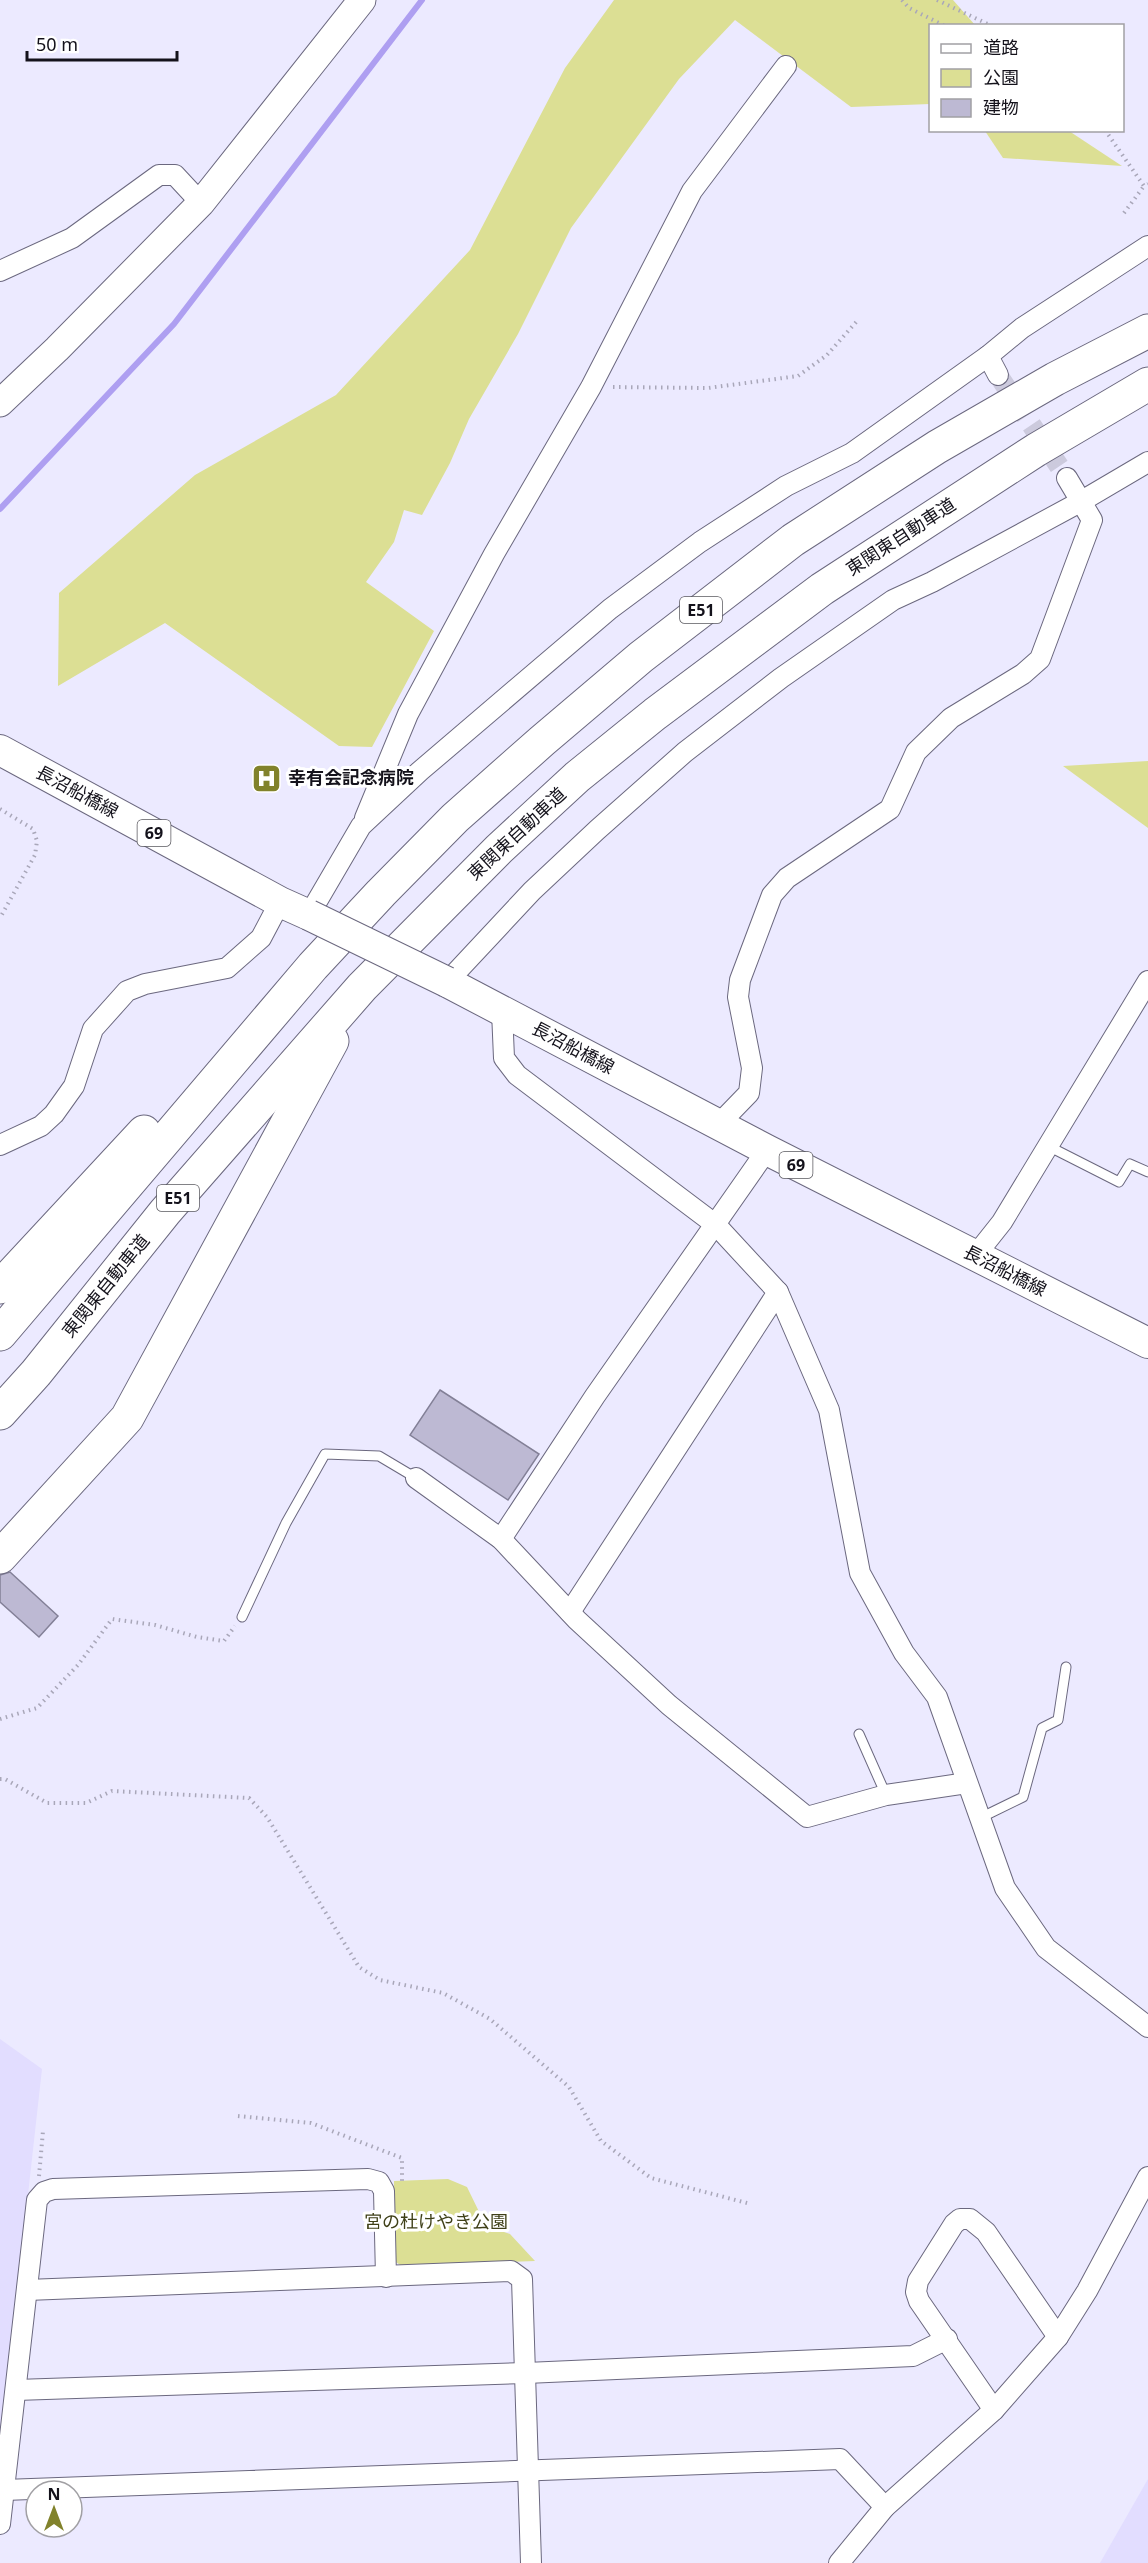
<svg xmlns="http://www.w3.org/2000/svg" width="1148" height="2563" font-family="'Noto Sans','Noto Sans JP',sans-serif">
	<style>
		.built { fill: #e2ddff }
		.green { fill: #dcdf94 }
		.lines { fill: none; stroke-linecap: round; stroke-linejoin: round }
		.stream { stroke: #ae9ff1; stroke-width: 6 }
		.building { fill: #bdb9d3; stroke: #838097; stroke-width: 1.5 }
		.street-tunnel { stroke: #cccadd; stroke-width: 20; stroke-dasharray: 20 10; stroke-linecap: butt }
		.lane-casing { stroke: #6b687f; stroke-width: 11 }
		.street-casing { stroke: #6b687f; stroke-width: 22 }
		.secondary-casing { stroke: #6b687f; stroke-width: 29 }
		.primary-casing { stroke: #6b687f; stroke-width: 32 }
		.highway-casing { stroke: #6b687f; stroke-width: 35 }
		.path { stroke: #a9a7b9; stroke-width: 4; stroke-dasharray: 1.5 4.5; stroke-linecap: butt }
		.lane { stroke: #fff; stroke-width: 9 }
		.street { stroke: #fff; stroke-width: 20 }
		.secondary { stroke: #fff; stroke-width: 27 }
		.primary { stroke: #fff; stroke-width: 30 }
		.highway { stroke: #fff; stroke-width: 33 }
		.primary-bridge-casing { stroke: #6b687f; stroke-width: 32; stroke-linecap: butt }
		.primary-bridge { stroke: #fff; stroke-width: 30 }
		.labels { text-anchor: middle; stroke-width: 6; stroke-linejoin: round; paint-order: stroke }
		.shield { fill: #fff; stroke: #5a595f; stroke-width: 1.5 }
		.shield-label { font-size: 16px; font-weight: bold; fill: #14121b }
		.street-label { font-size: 18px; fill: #14121b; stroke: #fff }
		.poi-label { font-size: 18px; font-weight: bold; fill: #14121b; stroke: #fff; text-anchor: start }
		.park-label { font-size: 18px; fill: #3f4018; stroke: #fff }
	</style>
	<rect width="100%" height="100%" fill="#eceaff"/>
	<g class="built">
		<path d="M 0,2039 L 42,2069 L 0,2446 Z"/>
		<path d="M 1148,2479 L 1148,2563 L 1100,2563 Z"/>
	</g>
	<g class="green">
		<path d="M 614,0 L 953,0 L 975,25 L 930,26 L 930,104 L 851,107 L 735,20 L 679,79 L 571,228 L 518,334 L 469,419 L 450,463 L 422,515 L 404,510 L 394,542 L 366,582 L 434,631 L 372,747 L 339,746 L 165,623 L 58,686 L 59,593 L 195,475 L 336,395 L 470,250 L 565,68 Z"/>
		<path d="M 985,131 L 1069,131 L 1122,166 L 1003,158 Z"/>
		<path d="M 1148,761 L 1148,828 L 1063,766 Z"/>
		<path d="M 448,2179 L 467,2187 L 486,2226 L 510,2234 L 535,2261 L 402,2266 L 394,2261 L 394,2181 Z"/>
	</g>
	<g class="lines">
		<path class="stream" d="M 0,509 L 174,324 L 422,0"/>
	</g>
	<g class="building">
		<path d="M 440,1390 L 539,1454 L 508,1500 L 410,1435 Z"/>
		<path d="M 10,1572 L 58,1616 L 39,1637 L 0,1602 L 0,1575 Z"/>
	</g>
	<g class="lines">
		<path class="street-tunnel" d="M 998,375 L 1067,478"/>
		<defs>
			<g id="lane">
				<path d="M 1048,1146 L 1119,1182 L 1130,1164 L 1148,1172"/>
				<path d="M 242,1617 L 286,1523 L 325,1454 L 379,1456 L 416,1478"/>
				<path d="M 859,1734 L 886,1795"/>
				<path d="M 980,1818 L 1023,1797 L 1042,1728 L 1058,1720 L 1066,1667"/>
			</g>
			<g id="street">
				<path d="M 0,271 L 72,238 L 159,175 L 175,175 L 201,203"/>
				<path d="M 988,356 L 998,375"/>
				<path d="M 365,818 L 408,714 L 494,554 L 591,387 L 692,191 L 786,66"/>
				<path d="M 309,915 L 361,826 L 420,771 L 610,609 L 700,542 L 786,486 L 852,453 L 988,356 L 1022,328 L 1148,246"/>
				<path d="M 447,982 L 532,891 L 597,830 L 685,752 L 781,678 L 893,600 L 932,582 L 1080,502 L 1148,462"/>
				<path d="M 502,1011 L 504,1058 L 517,1075 L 716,1225 L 778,1292 L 829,1410 L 860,1573 L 904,1653 L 937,1697 L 1005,1888 L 1046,1948 L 1148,2027"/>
				<path d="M 718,1125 L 749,1093 L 752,1068 L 738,997 L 740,980 L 772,895 L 787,878 L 890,809 L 916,752 L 951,718 L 1023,674 L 1040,659 L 1092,520 L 1067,478"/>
				<path d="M 0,1145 L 41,1126 L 54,1114 L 74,1086 L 93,1029 L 127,991 L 145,984 L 227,968 L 261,938 L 280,902"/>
				<path d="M 975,1256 L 1002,1222 L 1148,981"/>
				<path d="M 416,1478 L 501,1539 L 577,1620 L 669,1705 L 807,1817 L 886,1795 L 967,1783"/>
				<path d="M 501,1539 L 595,1396 L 767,1150"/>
				<path d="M 570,1612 L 778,1292"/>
				<path d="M 27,2290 L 511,2271 L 522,2279 L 531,2563"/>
				<path d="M 16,2390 L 526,2373 L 913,2356 L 947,2339"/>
				<path d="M 994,2410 L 919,2301 L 916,2292 L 918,2281 L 954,2224 L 960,2219 L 970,2219 L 986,2232 L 1058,2337"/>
				<path d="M 4,2490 L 840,2459 L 885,2507"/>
				<path d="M 0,2524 L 37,2200 L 44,2192 L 53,2189 L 368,2179 L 379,2182 L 384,2191 L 386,2277"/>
				<path d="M 839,2563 L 885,2507 L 994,2410 L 1058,2337 L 1087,2291 L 1148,2177"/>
			</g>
			<path id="secondary" d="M 0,403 L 57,349 L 201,203 L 362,0"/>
			<g id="primary">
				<path d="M 0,750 L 280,902 L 309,915"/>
				<path d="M 447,982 L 767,1150 L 1148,1343"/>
			</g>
			<g id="highway">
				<path d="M 0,1287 L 144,1132"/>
				<path d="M 0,1334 L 313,966 L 381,893 L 455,818 L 542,741 L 641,657 L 793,540 L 937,447 L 1055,379 L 1148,331"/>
				<path d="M 0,1413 L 36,1373 L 165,1212 L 362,987 L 499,849 L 577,777 L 655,714 L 822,589 L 1036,450 L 1148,384"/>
				<path d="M 0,1557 L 127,1418 L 332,1041"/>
			</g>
		</defs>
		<use href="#lane" class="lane-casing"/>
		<use href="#street" class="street-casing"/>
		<use href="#secondary" class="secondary-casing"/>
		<use href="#primary" class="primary-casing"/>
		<use href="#highway" class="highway-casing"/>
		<g class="path">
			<path d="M 902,0 L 909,8 L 945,26"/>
			<path d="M 937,0 L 992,26"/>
			<path d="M 1105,130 L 1144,186 L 1148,184"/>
			<path d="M 1124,213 L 1144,186"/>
			<path d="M 613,387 L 708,388 L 798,376 L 827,355 L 858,320"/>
			<path d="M 0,809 L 33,829 L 37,841 L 35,855 L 0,918"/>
			<path d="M 0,1719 L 37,1708 L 78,1665 L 112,1619 L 155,1625 L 197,1637 L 224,1641 L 235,1626"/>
			<path d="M 0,1779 L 5,1779 L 47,1803 L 86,1803 L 112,1791 L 249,1798 L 267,1817 L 359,1967 L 380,1980 L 443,1993 L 490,2019 L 569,2087 L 601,2141 L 651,2178 L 751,2204"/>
			<path d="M 238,2116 L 311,2123 L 402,2158 L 402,2183"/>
			<path d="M 39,2176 L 43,2131"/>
		</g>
		<use href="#lane" class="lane"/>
		<use href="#street" class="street"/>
		<use href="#secondary" class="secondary"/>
		<use href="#primary" class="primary"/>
		<use href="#highway" class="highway"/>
		<defs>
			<path id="primary-bridge" d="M 309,915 L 447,982"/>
		</defs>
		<use href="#primary-bridge" class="primary-bridge-casing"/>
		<use href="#primary-bridge" class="primary-bridge"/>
	</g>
	<defs>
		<symbol id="hospital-square" viewBox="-11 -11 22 22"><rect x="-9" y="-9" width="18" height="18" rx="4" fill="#81822b" stroke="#fff"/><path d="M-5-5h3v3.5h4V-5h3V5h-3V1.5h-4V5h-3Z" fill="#fff"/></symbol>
	</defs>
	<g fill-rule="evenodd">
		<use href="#hospital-square" x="250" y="762" width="33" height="33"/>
	</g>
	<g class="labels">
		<g class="shield">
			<rect x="680" y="597" width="42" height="26" rx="4.5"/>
			<rect x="137.5" y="820" width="33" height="26" rx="4.5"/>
			<rect x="779.5" y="1152" width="33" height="26" rx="4.5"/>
			<rect x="157" y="1185" width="42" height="26" rx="4.5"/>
		</g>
		<g class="shield-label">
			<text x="701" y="616">E51</text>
			<text x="154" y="839">69</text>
			<text x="796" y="1171">69</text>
			<text x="178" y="1204">E51</text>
		</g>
		<g class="street-label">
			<text transform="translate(901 537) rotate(-33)" y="6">東関東自動車道</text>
			<text transform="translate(77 792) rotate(28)" y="6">長沼船橋線</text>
			<text transform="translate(517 834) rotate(-43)" y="6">東関東自動車道</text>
			<text transform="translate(573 1048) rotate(28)" y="6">長沼船橋線</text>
			<text transform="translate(1005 1271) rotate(27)" y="6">長沼船橋線</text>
			<text transform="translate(106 1286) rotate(-51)" y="6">東関東自動車道</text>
		</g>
		<g class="poi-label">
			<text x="288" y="784">幸有会記念病院</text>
		</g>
		<g class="park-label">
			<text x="436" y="2228">宮の杜けやき公園</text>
		</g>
	</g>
	<rect x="929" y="24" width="195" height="108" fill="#ffffff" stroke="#a1a0a4" stroke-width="1.5"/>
	<rect x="941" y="44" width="30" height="9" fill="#ffffff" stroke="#a1a0a4" stroke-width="1.5"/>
	<text x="983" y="54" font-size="18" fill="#14121b">道路</text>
	<rect x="941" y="69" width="30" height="18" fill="#dcdf94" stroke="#a1a0a4" stroke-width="1.5"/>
	<text x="983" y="84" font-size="18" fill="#14121b">公園</text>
	<rect x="941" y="99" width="30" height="18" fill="#bdb9d3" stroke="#a1a0a4" stroke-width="1.5"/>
	<text x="983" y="114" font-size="18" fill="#14121b">建物</text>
	<g transform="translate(54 2509)"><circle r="28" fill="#ffffff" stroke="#a1a0a4" stroke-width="1.5"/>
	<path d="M0-4.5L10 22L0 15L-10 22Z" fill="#81822b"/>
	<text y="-9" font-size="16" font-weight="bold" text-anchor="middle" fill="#14121b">N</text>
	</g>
	<path d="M27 51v9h150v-9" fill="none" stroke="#14121b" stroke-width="3"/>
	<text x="36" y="51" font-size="18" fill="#14121b" stroke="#ffffff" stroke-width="4.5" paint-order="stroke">50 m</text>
</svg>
